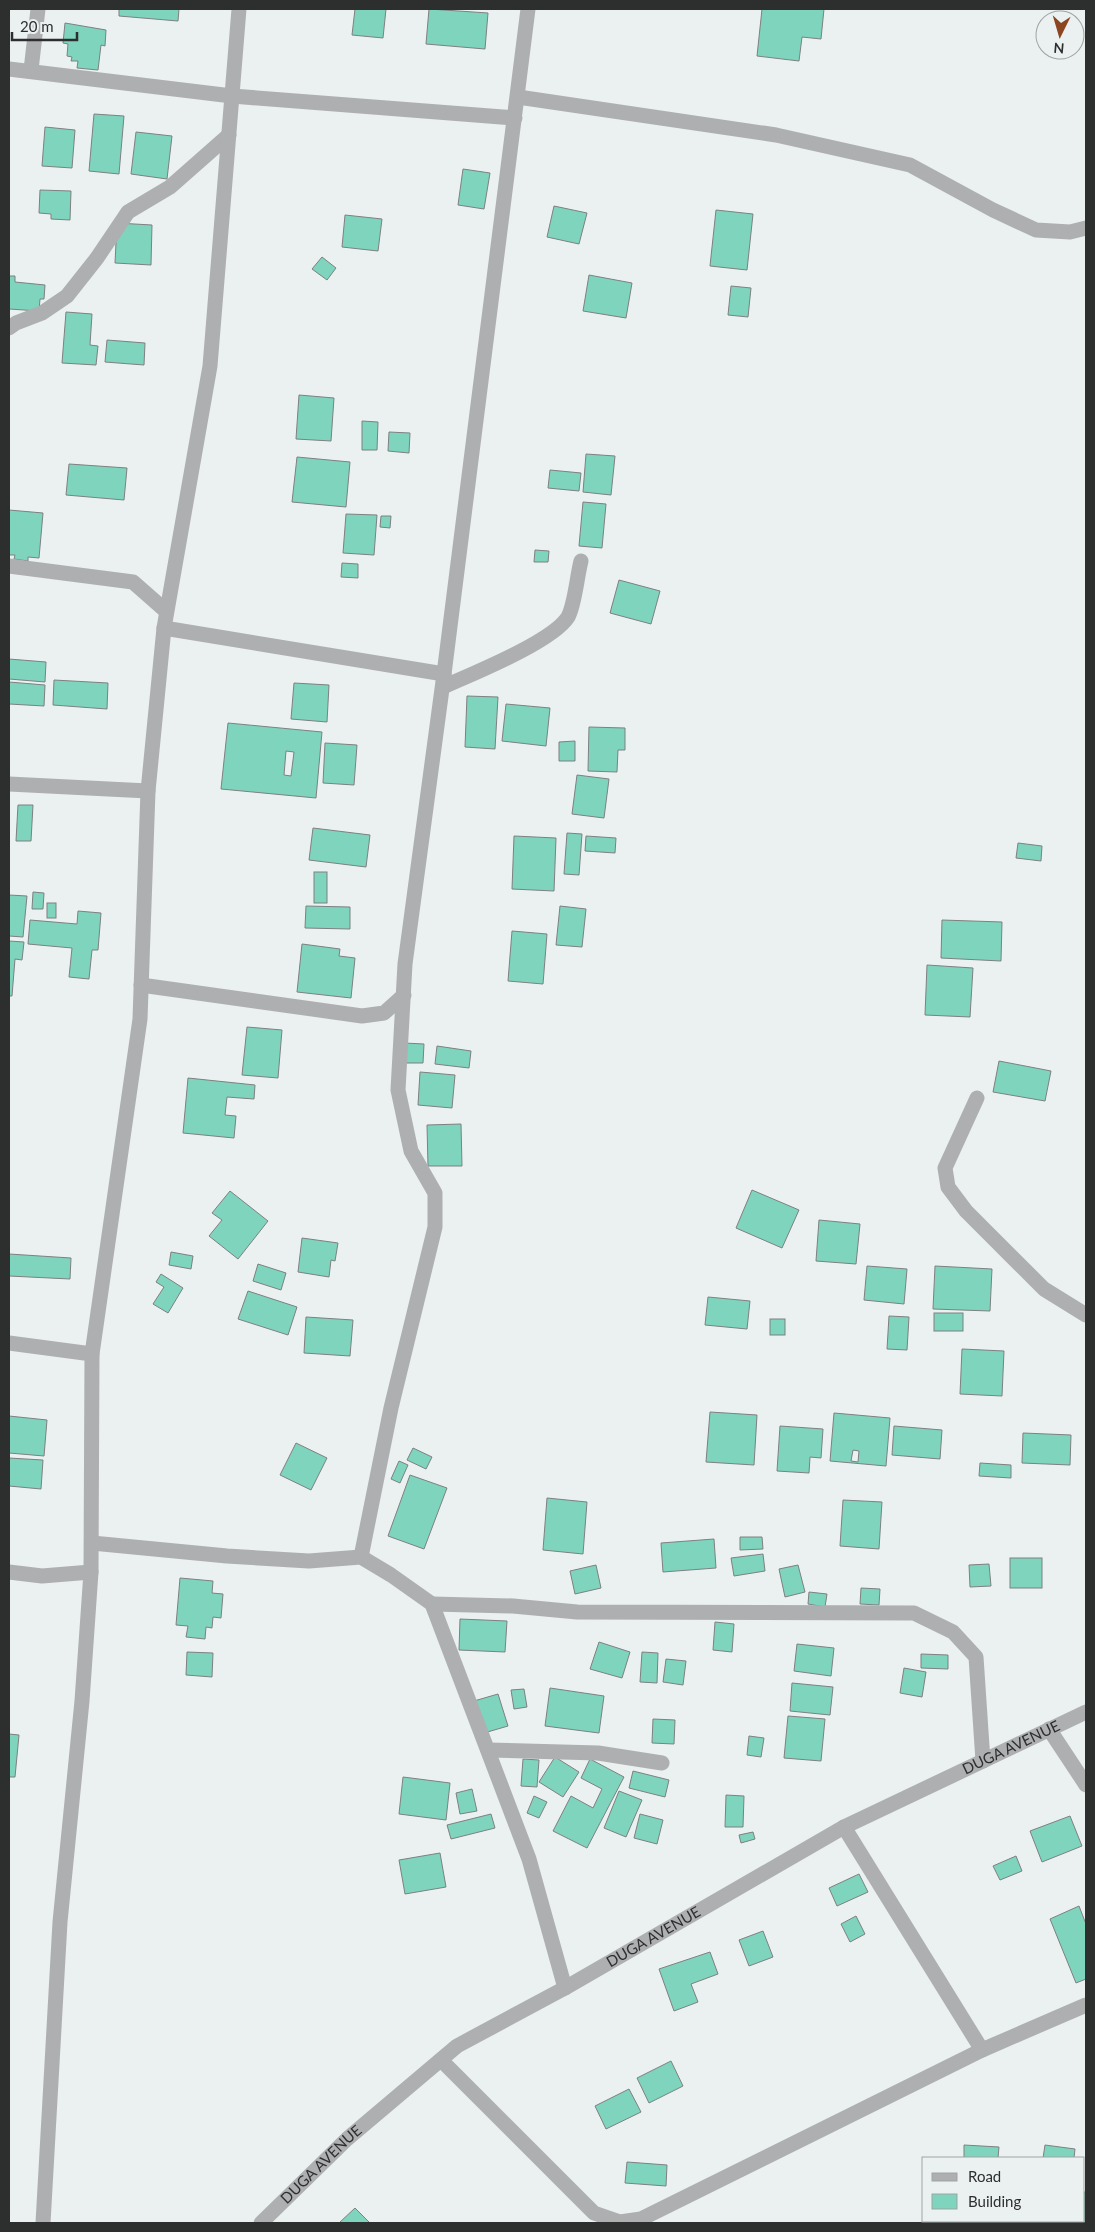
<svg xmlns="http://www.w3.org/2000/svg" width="1095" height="2232" font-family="Lato,sans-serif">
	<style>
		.building { fill: #7ed4bd; stroke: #7d8180; fill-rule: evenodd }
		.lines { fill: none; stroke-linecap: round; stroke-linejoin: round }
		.minor { stroke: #aeafb0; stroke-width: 15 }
		.labels { text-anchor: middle; stroke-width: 4; stroke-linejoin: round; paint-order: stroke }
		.street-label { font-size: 15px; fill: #2d2f2f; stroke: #ebf0f1 }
	</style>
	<rect width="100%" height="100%" fill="#ebf0f1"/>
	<g class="building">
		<path d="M 119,9 L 179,9 L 178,21 L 119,16 Z"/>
		<path d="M 355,9 L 386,9 L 383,38 L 352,35 Z"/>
		<path d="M 429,9 L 488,13 L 485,49 L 426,44 Z"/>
		<path d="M 762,9 L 824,9 L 821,39 L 802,37 L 799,61 L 757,56 Z"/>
		<path d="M 65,23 L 106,30 L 105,46 L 101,45 L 98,70 L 77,68 L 78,61 L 71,61 L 72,57 L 67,56 L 68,44 L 63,43 Z"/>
		<path d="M 94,114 L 124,116 L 119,174 L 89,171 Z"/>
		<path d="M 45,127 L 75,130 L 72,168 L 42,166 Z"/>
		<path d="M 136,132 L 172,136 L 167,179 L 131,174 Z"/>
		<path d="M 463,169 L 490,173 L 484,209 L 458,205 Z"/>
		<path d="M 40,190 L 71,191 L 70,220 L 51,219 L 51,214 L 39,213 Z"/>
		<path d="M 554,206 L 587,213 L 579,244 L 547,237 Z"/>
		<path d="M 716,210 L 753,214 L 747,270 L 710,266 Z"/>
		<path d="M 345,215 L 382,219 L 378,251 L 342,247 Z"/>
		<path d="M 117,223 L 152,225 L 151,265 L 115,263 Z"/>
		<path d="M 322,257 L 336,268 L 327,280 L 312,269 Z"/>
		<path d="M 589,275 L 632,283 L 626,318 L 583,311 Z"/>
		<path d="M 9,276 L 15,276 L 15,282 L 45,285 L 44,299 L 40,299 L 39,311 L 9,309 Z"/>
		<path d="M 731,286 L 751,288 L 748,317 L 728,315 Z"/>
		<path d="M 66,312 L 92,314 L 90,345 L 98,346 L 96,365 L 62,363 Z"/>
		<path d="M 107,340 L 145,343 L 144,365 L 105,362 Z"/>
		<path d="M 299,395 L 334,398 L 331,441 L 296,439 Z"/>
		<path d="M 362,421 L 378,422 L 377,450 L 362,450 Z"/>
		<path d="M 389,432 L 410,433 L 409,453 L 388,451 Z"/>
		<path d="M 586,454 L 615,456 L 611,495 L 583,492 Z"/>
		<path d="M 297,457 L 350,462 L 346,507 L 292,502 Z"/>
		<path d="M 69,464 L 127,468 L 124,500 L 66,495 Z"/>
		<path d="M 550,470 L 581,473 L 579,491 L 548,488 Z"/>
		<path d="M 583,502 L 606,504 L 602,548 L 579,546 Z"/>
		<path d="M 9,510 L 43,513 L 39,558 L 28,557 L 28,561 L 14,559 L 15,555 L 9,555 Z"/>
		<path d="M 346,514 L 377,515 L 374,555 L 343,553 Z"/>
		<path d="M 381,516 L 391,516 L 390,528 L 380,527 Z"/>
		<path d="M 535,550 L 549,551 L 548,562 L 534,562 Z"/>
		<path d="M 342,563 L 358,564 L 358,578 L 341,577 Z"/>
		<path d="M 619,580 L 660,591 L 651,624 L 610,613 Z"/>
		<path d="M 9,659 L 46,662 L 45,682 L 9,679 Z"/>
		<path d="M 54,680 L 108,683 L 107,709 L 53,705 Z"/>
		<path d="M 9,682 L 45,685 L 44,706 L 9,704 Z"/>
		<path d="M 294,683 L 329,685 L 327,722 L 291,719 Z"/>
		<path d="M 467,696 L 498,697 L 495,749 L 465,747 Z"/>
		<path d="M 506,704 L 550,708 L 546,746 L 502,741 Z"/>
		<path d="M 228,723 L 322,732 L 316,798 L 221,789 ZM 286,751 L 294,752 L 291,776 L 284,775 Z"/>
		<path d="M 589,727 L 625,728 L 625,750 L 618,750 L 617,772 L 588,771 Z"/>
		<path d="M 575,741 L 575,761 L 559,761 L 559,742 Z"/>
		<path d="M 325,743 L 357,745 L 354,785 L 323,783 Z"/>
		<path d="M 577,775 L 609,779 L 604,818 L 572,814 Z"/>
		<path d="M 18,805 L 33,805 L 31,841 L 16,841 Z"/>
		<path d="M 313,828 L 370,835 L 366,867 L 309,860 Z"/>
		<path d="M 567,833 L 582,834 L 579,875 L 564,874 Z"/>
		<path d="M 514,836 L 556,838 L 554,891 L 512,889 Z"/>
		<path d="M 586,836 L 616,838 L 615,853 L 585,851 Z"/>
		<path d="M 1018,843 L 1042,846 L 1041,861 L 1016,858 Z"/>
		<rect x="314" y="872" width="13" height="31"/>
		<path d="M 33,892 L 44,893 L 43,909 L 32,909 Z"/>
		<path d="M 9,895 L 27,896 L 23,937 L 9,936 Z"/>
		<rect x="47" y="903" width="9" height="15"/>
		<path d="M 306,906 L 350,907 L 350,929 L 305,928 Z"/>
		<path d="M 560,906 L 586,909 L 582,947 L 556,945 Z"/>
		<path d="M 78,911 L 101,913 L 98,950 L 92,950 L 89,979 L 69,977 L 72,948 L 28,944 L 30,920 L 77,924 Z"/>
		<path d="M 942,920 L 1002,922 L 1001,961 L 941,958 Z"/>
		<path d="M 512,931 L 547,934 L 543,984 L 508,981 Z"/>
		<path d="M 9,941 L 24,942 L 22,960 L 15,959 L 12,996 L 9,996 Z"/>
		<path d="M 302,944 L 340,949 L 339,956 L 355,958 L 351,998 L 297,992 Z"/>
		<path d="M 927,965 L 973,968 L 970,1017 L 925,1015 Z"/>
		<path d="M 247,1027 L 282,1030 L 278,1078 L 242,1075 Z"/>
		<path d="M 404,1043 L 424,1044 L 423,1063 L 403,1063 Z"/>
		<path d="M 437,1046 L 471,1051 L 469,1068 L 435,1064 Z"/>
		<path d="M 999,1061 L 1051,1071 L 1045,1101 L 993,1092 Z"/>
		<path d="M 420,1072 L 455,1075 L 452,1108 L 418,1105 Z"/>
		<path d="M 188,1078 L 255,1085 L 254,1099 L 227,1097 L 225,1115 L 236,1116 L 234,1138 L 183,1133 Z"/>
		<path d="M 461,1124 L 462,1166 L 428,1166 L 427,1125 Z"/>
		<path d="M 752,1190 L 799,1210 L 782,1248 L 736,1228 Z"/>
		<path d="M 230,1191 L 268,1221 L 238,1259 L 209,1236 L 222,1220 L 212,1213 Z"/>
		<path d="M 819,1220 L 860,1224 L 856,1264 L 816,1261 Z"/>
		<path d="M 302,1238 L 338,1243 L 335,1261 L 331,1260 L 329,1277 L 298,1272 Z"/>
		<path d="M 171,1252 L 193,1256 L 191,1269 L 169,1265 Z"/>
		<path d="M 9,1254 L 71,1258 L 70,1279 L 9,1276 Z"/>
		<path d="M 258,1264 L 286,1273 L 281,1290 L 253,1281 Z"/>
		<path d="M 867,1266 L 907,1269 L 904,1304 L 864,1300 Z"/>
		<path d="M 935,1266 L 992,1269 L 990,1311 L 933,1309 Z"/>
		<path d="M 161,1274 L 183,1288 L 168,1313 L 153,1304 L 164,1287 L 156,1282 Z"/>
		<path d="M 248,1291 L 297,1307 L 288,1335 L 238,1319 Z"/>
		<path d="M 708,1297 L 750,1301 L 747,1329 L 705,1325 Z"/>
		<rect x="934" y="1313" width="29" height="18"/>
		<path d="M 889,1316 L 909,1317 L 907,1350 L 887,1349 Z"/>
		<path d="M 306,1317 L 353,1320 L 350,1356 L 304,1353 Z"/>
		<rect x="770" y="1319" width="15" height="16"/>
		<path d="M 962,1349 L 1004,1351 L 1002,1396 L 960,1394 Z"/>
		<path d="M 710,1412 L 757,1415 L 754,1465 L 706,1462 Z"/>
		<path d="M 834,1413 L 890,1418 L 886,1466 L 830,1461 ZM 853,1450 L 859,1451 L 858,1462 L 851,1461 Z"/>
		<path d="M 9,1416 L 47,1420 L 44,1456 L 9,1453 Z"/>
		<path d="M 780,1426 L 823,1429 L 821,1458 L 810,1457 L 809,1473 L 777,1471 Z"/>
		<path d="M 894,1426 L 942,1430 L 940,1459 L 892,1455 Z"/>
		<path d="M 1023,1433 L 1071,1435 L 1070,1465 L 1022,1463 Z"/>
		<path d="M 296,1443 L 327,1458 L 311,1490 L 280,1475 Z"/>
		<path d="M 413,1448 L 432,1457 L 426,1469 L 407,1460 Z"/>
		<path d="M 9,1458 L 43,1460 L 41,1489 L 9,1486 Z"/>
		<path d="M 399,1461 L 408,1465 L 400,1483 L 391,1479 Z"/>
		<path d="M 980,1463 L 1011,1465 L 1011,1478 L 979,1476 Z"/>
		<path d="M 410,1475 L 447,1488 L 424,1549 L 388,1536 Z"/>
		<path d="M 547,1498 L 587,1502 L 583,1554 L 543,1550 Z"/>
		<path d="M 843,1500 L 882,1502 L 879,1549 L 840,1546 Z"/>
		<path d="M 740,1537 L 762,1537 L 763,1549 L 740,1550 Z"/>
		<path d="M 714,1539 L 716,1568 L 663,1572 L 661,1543 Z"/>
		<path d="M 763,1554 L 765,1571 L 734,1576 L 731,1558 Z"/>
		<rect x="1010" y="1558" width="32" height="30"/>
		<path d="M 989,1564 L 991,1586 L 970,1587 L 969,1565 Z"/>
		<path d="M 596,1565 L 601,1588 L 575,1594 L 570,1571 Z"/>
		<path d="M 798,1565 L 805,1592 L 785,1597 L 779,1569 Z"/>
		<path d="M 180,1578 L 213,1581 L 212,1593 L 223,1594 L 221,1618 L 213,1617 L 212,1628 L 206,1627 L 205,1639 L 186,1637 L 188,1626 L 176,1625 Z"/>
		<path d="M 861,1588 L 880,1589 L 879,1605 L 860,1604 Z"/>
		<path d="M 809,1592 L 827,1594 L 825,1607 L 808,1604 Z"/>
		<path d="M 460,1619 L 507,1621 L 505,1652 L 459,1650 Z"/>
		<path d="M 715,1622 L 734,1624 L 732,1652 L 713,1650 Z"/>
		<path d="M 599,1642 L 630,1652 L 622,1678 L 590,1669 Z"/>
		<path d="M 797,1644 L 834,1648 L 831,1676 L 794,1671 Z"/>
		<path d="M 187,1652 L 213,1653 L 212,1677 L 186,1675 Z"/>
		<path d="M 642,1652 L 658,1653 L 657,1683 L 640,1682 Z"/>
		<path d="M 921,1654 L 948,1655 L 948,1669 L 921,1668 Z"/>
		<path d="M 666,1659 L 686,1661 L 683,1685 L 663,1682 Z"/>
		<path d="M 904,1668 L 926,1672 L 922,1697 L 900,1693 Z"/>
		<path d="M 792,1683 L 833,1687 L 830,1715 L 790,1711 Z"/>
		<path d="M 550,1688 L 604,1696 L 599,1733 L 545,1726 Z"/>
		<path d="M 524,1689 L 527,1707 L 514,1709 L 511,1690 Z"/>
		<path d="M 498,1694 L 508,1726 L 484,1733 L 474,1701 Z"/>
		<path d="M 788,1716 L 825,1719 L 821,1761 L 784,1758 Z"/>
		<path d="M 653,1719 L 675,1720 L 674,1744 L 652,1743 Z"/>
		<path d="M 9,1734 L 19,1735 L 15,1777 L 9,1777 Z"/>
		<path d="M 749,1736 L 764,1738 L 761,1757 L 747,1755 Z"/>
		<path d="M 555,1757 L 579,1772 L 563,1797 L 539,1782 Z"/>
		<path d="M 523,1759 L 539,1760 L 537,1787 L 521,1786 Z"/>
		<path d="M 590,1759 L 624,1777 L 587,1848 L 553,1831 L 571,1796 L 593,1808 L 602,1789 L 581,1778 Z"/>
		<path d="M 633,1771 L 669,1780 L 665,1797 L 629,1788 Z"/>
		<path d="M 403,1777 L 450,1783 L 446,1820 L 399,1814 Z"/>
		<path d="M 472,1789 L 477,1811 L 460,1814 L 456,1793 Z"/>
		<path d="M 619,1791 L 642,1800 L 626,1837 L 604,1828 Z"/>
		<path d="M 726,1795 L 744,1796 L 743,1827 L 725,1827 Z"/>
		<path d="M 534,1796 L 547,1802 L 539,1818 L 527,1813 Z"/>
		<path d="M 491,1814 L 495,1828 L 451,1839 L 447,1825 Z"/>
		<path d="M 640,1814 L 663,1820 L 657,1844 L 634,1838 Z"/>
		<path d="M 1070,1816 L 1082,1846 L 1042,1862 L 1030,1831 Z"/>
		<path d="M 753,1832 L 755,1839 L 741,1843 L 739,1835 Z"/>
		<path d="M 440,1853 L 446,1887 L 405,1894 L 399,1860 Z"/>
		<path d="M 1016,1856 L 1022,1871 L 1000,1880 L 993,1866 Z"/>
		<path d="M 859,1874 L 868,1892 L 837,1906 L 829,1888 Z"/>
		<path d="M 1079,1906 L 1086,1924 L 1086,1979 L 1076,1983 L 1050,1919 Z"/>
		<path d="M 856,1916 L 865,1934 L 850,1942 L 841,1924 Z"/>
		<path d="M 763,1931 L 773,1957 L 749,1966 L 739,1940 Z"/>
		<path d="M 710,1952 L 718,1974 L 691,1984 L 698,2002 L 674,2011 L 659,1969 Z"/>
		<path d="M 671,2061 L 683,2086 L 649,2103 L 637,2078 Z"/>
		<path d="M 629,2089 L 641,2112 L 606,2129 L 595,2106 Z"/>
		<path d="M 964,2145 L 999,2147 L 998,2158 L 964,2158 Z"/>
		<path d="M 1045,2145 L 1075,2149 L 1074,2158 L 1043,2158 Z"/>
		<path d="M 627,2162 L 667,2165 L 666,2186 L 625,2183 Z"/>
		<path d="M 1084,2192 L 1086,2192 L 1086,2223 L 1052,2223 L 1052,2221 L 1084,2221 Z"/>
		<path d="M 355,2208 L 370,2223 L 339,2223 Z"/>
	</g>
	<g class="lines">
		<g class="minor">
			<path d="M 9,69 L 232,96 L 515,118"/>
			<path d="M 31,70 L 38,9"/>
			<path d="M 518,97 L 776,135 L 910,165 L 993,210 L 1036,230 L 1070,232 L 1086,228"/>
			<path d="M 9,328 L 16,323 L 42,313 L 67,296 L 97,258 L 128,212 L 170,187 L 229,135"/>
			<path d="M 9,566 L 133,582 L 166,611"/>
			<path d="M 164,628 L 444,674"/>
			<path d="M 443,687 C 472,674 552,642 568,617 C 575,604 577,576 581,561"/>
			<path d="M 9,784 L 148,791"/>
			<path d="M 141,985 L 362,1016 L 384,1013 L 404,995"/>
			<path d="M 977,1098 L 945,1168 L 948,1187 L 966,1211 L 1044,1289 L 1086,1315"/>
			<path d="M 9,1343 L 92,1354"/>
			<path d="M 92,1543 L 227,1556 L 309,1561 L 361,1557 L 391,1575 L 432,1604 L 529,1859 L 565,1988"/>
			<path d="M 361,1557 L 391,1408 L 435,1227 L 435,1193 L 411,1151 L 398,1090 L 405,964 L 444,674 L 528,9"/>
			<path d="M 9,1572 L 42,1576 L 91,1572"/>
			<path d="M 432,1604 L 513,1606 L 577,1612 L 914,1613 L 953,1632 L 976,1657 L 983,1761"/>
			<path d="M 1049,1729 L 1086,1785"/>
			<path d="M 488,1750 L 598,1753 L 662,1763"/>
			<path d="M 844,1827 L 982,2050"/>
			<path d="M 441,2060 L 594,2213 L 620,2222 L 641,2219 L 982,2050 L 1086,2005"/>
			<path d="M 43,2223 L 60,1922 L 82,1701 L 91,1572 L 92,1354 L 140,1019 L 148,791 L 164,628 L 210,366 L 239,9"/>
			<path id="s1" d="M 261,2223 L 347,2139 L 457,2046 L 565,1988 L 844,1827 L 1086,1712"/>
		</g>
	</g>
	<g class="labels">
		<g class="street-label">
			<text dy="5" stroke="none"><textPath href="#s1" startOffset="894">DUGA AVENUE</textPath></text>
			<text dy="5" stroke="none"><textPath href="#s1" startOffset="489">DUGA AVENUE</textPath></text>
			<text dy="5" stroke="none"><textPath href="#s1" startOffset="84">DUGA AVENUE</textPath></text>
		</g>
	</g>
	<rect width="1095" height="2232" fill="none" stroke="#2d2f2f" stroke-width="20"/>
	<rect x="922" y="2157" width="162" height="65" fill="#ebf0f1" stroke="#9fa3a3"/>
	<rect x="932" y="2173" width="25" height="8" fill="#aeafb0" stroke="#9fa3a3"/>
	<text x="968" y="2182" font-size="15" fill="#2d2f2f">Road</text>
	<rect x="932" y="2194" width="25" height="15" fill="#7ed4bd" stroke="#9fa3a3"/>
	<text x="968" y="2207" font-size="15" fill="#2d2f2f">Building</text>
	<g transform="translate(1060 35) rotate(185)"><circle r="24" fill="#ebf0f1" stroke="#9fa3a3"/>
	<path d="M0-4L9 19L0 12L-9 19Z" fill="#8b4520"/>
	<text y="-8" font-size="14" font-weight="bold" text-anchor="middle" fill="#2d2f2f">N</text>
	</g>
	<path d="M12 32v8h65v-8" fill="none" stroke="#2d2f2f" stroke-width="2.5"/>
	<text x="20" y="32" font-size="15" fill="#2d2f2f" stroke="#ebf0f1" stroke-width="4" paint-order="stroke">20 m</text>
</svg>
